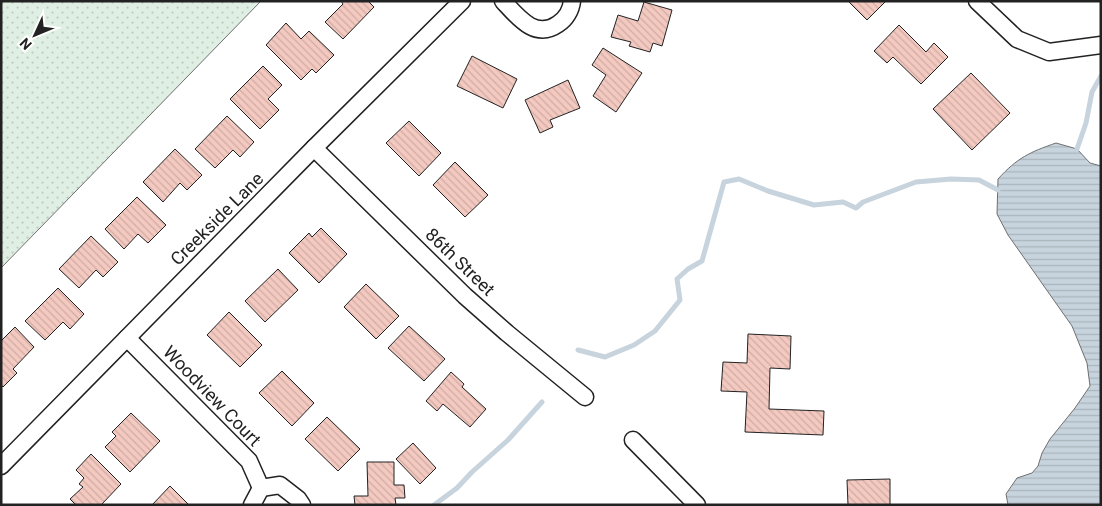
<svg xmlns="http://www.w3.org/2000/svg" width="1102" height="506" font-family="Roboto,sans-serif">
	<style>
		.grass { fill: url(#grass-dots); stroke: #6f6f6f }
		.water { fill: url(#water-rules); stroke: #6f6f6f }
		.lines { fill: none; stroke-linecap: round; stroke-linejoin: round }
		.stream { stroke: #c7d3dd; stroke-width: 5 }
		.building { fill: url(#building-back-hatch); stroke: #222 }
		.street-casing { stroke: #222; stroke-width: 19 }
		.street { stroke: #fff; stroke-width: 16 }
		.labels { text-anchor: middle; stroke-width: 4; stroke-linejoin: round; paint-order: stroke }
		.street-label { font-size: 18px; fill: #222; stroke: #fff }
	</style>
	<defs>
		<pattern id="grass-dots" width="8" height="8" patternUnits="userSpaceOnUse" patternTransform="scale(1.25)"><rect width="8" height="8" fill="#e0efe3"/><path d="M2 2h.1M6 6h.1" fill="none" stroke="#c0cdc2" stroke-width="1.8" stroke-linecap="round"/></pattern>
		<pattern id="water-rules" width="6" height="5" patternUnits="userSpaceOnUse" patternTransform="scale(1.25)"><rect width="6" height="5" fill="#c7d3dd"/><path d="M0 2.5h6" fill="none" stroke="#abb5bd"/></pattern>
		<pattern id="building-back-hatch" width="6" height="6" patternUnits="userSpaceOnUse" patternTransform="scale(1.25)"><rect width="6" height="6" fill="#f3c9c0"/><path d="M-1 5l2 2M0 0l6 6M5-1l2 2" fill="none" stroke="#d0aca5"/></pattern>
	</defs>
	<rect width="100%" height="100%" fill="#fff"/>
	<path class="grass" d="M 1,1 L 261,1 L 1,268 Z"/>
	<path class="water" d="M 1056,143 L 1077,149 L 1090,163 L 1101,166 L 1101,505 L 1008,505 L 1006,494 L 1017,478 L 1032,473 L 1038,466 L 1042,453 L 1050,439 L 1075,408 L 1090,386 L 1087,363 L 1072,326 L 1008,235 L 997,214 L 998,179 C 1017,158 1030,152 1056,143 Z"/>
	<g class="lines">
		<g class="stream">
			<path d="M 1077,149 L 1086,123 L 1092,92 L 1101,76"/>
			<path d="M 578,350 L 605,357 L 634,345 L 655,331 L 680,300 L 677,279 L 688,269 L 702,261 L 724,182 L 739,179 L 768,191 L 814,205 L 843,202 L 856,208 L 863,202 L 916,182 L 951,179 L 979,180 L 998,190"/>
			<path d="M 434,505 L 457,488 L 472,472 L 508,440 L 542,402"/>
		</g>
	</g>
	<g class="building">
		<path d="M 368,1 L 374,7 L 343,39 L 325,22 L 343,4 L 341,1 Z"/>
		<path d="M 848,1 L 886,1 L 867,20 Z"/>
		<path d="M 644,2 L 672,10 L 662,46 L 653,43 L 650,52 L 629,46 L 631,42 L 611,37 L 618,15 L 638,21 Z"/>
		<path d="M 286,23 L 301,39 L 309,31 L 334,55 L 316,73 L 312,69 L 301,80 L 266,45 Z"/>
		<path d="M 899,25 L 926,52 L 934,43 L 948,57 L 921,84 L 893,57 L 887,63 L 874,51 Z"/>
		<path d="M 603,48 L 642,73 L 616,112 L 593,96 L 606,75 L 592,65 Z"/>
		<path d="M 472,56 L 517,79 L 503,108 L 457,86 Z"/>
		<path d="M 263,66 L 282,85 L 268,99 L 279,110 L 260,129 L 230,99 Z"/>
		<path d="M 971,73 L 1010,113 L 972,150 L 933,109 Z"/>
		<path d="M 568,80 L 580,108 L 550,120 L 553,127 L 540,133 L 525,100 Z"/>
		<path d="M 227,116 L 254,142 L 240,157 L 233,150 L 215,168 L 195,149 Z"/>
		<path d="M 409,121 L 441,153 L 419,176 L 386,143 Z"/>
		<path d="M 175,149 L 202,175 L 187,190 L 180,183 L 163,202 L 143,182 Z"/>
		<path d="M 455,162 L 488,195 L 465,217 L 433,185 Z"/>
		<path d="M 137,197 L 166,225 L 148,243 L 138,234 L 124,249 L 105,229 Z"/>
		<path d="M 321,228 L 347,254 L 319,283 L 289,253 L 309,233 L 312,237 Z"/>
		<path d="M 91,236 L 118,262 L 103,277 L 96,270 L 79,288 L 59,269 Z"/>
		<path d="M 278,269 L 298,290 L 265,322 L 245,301 Z"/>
		<path d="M 366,284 L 399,316 L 376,339 L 344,307 Z"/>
		<path d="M 58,288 L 84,314 L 70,329 L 63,322 L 45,340 L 25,321 Z"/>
		<path d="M 229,312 L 262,345 L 240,367 L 207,335 Z"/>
		<path d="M 409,326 L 445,359 L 424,381 L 388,348 Z"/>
		<path d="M 15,327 L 34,347 L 13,369 L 17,373 L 3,387 L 1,385 L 1,341 Z"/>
		<path d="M 748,334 L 791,336 L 790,369 L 770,368 L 769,409 L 824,411 L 823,435 L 745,432 L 747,392 L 721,391 L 723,362 L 747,363 Z"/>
		<path d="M 282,371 L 314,403 L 292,426 L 259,393 Z"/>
		<path d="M 451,372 L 464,384 L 462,387 L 486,409 L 470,427 L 443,404 L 437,411 L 426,401 Z"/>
		<path d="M 131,413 L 160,441 L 130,472 L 105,447 L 116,436 L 112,432 Z"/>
		<path d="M 327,417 L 360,449 L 338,471 L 305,439 Z"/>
		<path d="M 413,443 L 436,468 L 420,484 L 396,459 Z"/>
		<path d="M 91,454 L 121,484 L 101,505 L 76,505 L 70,499 L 83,487 L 79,484 L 84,478 L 76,470 Z"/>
		<path d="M 367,462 L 394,462 L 394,485 L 404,485 L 405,498 L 395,498 L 396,505 L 355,505 L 354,496 L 368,496 Z"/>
		<path d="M 890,479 L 890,505 L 848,505 L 847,480 Z"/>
		<path d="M 170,486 L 189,505 L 152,505 Z"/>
	</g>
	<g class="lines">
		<defs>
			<g id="street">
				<path d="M 503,1 C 518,17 535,40 558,24 C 566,19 571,10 572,1"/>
				<path d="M 977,1 L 1017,39 L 1049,52 L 1101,45"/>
				<path d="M 314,148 L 465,296 L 507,333 L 585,397"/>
				<path d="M 127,338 L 249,461 L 261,488"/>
				<path d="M 633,440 L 697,505"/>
				<path d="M 1,466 L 314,148 L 462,1"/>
				<path d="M 261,488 L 280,485 L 298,499 L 302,505"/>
				<path d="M 252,505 L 261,488"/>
			</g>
		</defs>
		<use href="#street" class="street-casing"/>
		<use href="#street" class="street"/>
	</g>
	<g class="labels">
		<g class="street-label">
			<text transform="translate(217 219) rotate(-45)" y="6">Creekside Lane</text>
			<text transform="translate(460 262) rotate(44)" y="6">86th Street</text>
			<text transform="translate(212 396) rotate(46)" y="6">Woodview Court</text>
		</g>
	</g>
	<rect width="1102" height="506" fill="none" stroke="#222222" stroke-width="5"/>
	<g transform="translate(35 35) rotate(226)" stroke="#ffffff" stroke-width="4" paint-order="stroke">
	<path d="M0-4L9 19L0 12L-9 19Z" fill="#222222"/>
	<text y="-8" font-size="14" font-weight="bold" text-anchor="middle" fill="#222222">N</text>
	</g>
</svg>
